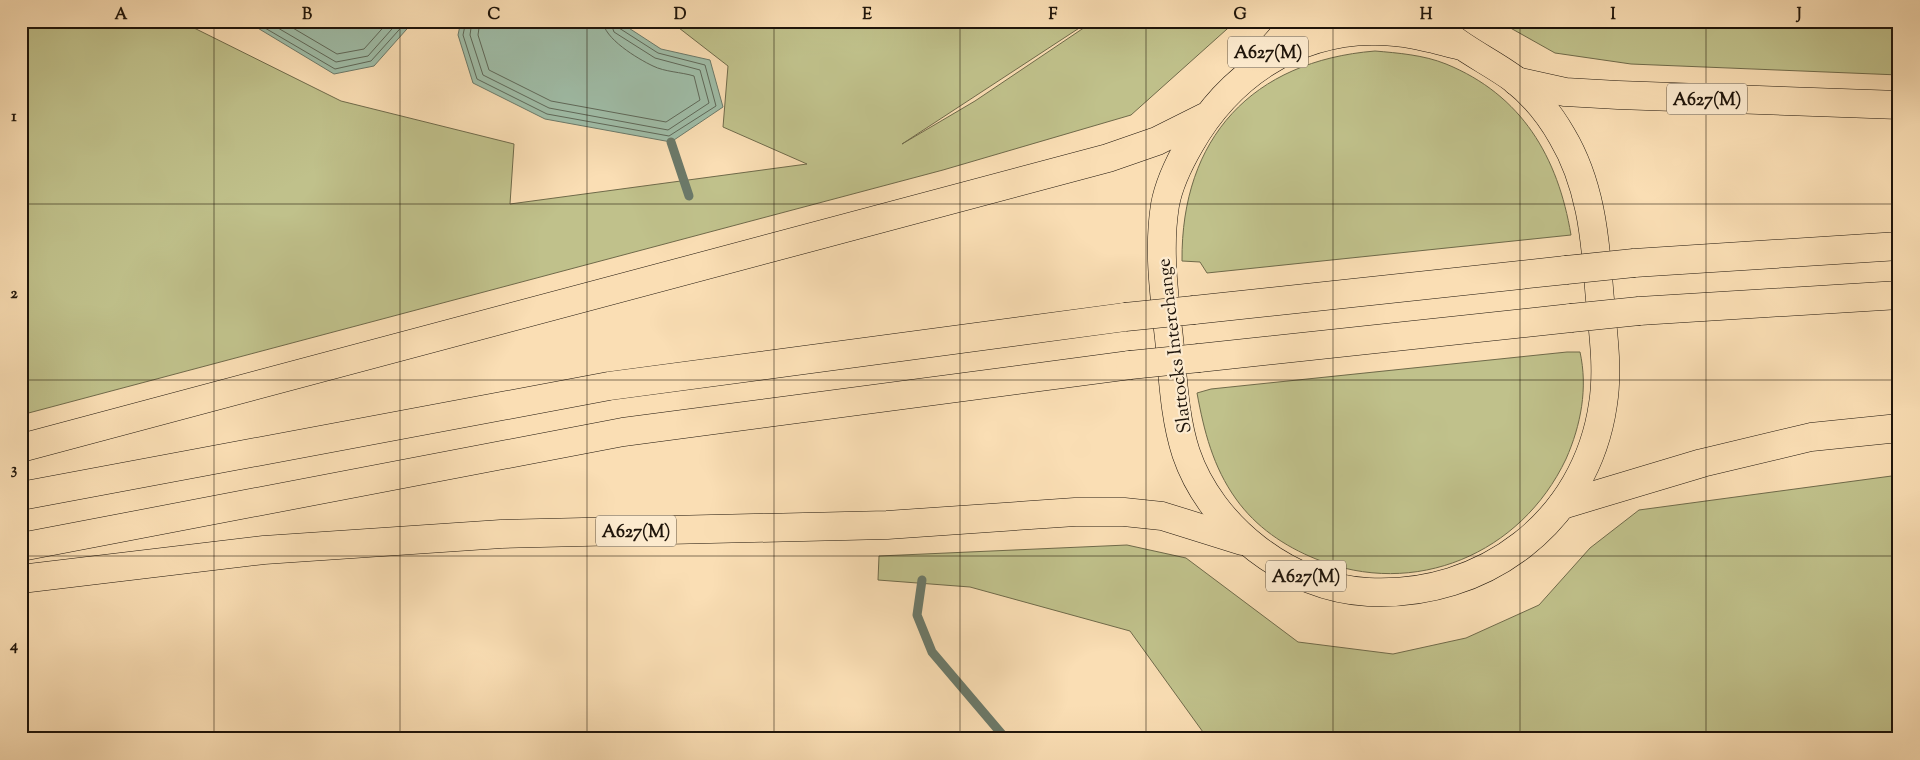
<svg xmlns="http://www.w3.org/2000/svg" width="1920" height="760" font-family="'Sorts Mill Goudy',serif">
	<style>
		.green { fill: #c0c18b; stroke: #6f6a4a }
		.water { fill: #9fbda8; stroke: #6b7969 }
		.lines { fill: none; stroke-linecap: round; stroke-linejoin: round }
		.shore { stroke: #5e6859; stroke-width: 1 }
		.stream { stroke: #6b7969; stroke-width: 9 }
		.motorway-casing { stroke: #1e140a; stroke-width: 29 }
		.motorway { stroke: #fadeb4; stroke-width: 28 }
		.motorway-bridge-casing { stroke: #1e140a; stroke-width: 29; stroke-linecap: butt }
		.motorway-bridge { stroke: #fadeb4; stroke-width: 28 }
		.grid { fill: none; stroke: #1e140a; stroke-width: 1; stroke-opacity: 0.55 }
		.labels { text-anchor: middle; stroke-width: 4.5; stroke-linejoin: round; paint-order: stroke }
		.shield { fill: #fceace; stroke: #615445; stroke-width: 1 }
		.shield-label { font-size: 18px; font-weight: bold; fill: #1e140a }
		.street-label { font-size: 19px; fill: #1e140a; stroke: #fceace }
		.neatline { fill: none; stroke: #1e140a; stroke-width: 2 }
		.grid-label { font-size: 16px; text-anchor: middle; font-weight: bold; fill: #1e140a }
	</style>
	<rect width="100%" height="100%" fill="#fadeb4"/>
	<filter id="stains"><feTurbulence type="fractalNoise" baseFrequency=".004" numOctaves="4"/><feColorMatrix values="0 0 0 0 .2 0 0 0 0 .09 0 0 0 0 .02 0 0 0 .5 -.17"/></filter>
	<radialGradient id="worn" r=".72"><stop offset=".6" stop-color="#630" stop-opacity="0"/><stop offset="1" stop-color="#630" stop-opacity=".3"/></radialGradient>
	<g class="green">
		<path d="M 21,21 L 180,21 L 341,101 L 514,144 L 510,204 L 807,164 L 723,127 L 728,66 L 670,21 L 1090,21 L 902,144 L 975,101 L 1094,21 L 1236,21 L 1131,115 L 943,170 L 21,415 Z"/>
		<path d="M 1498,21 L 1899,21 L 1899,75 L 1631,64 L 1555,53 Z"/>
		<path d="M 1375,51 C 1398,53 1424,55 1446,64 C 1522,95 1558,157 1571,235 L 1207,273 L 1200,262 L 1182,261 C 1181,138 1252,61 1375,51 Z"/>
		<path d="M 1567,352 L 1580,352 C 1588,388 1581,425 1566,459 C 1521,554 1415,599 1316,559 C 1284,546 1256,527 1236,499 C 1213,467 1204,431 1197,393 L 1211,389 Z"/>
		<path d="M 1899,475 L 1899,739 L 1208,739 L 1130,631 L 970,587 L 878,580 L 879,556 L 1127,545 L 1186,558 L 1298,642 L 1393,654 L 1466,638 L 1539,605 L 1590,548 L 1639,510 Z"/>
	</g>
	<g class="water">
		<path d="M 246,21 L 414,21 L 374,66 L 334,74 Z"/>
		<path d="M 461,21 L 618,21 L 661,49 L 710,60 L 723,107 L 671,142 L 545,119 L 473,83 L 458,35 Z"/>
	</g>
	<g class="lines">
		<g class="shore">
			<path d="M 253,21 L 335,69 L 371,61 L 407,21"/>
			<path d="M 266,21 L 336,62 L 368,56 L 399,21"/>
			<path d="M 281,21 L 337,54 L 364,49 L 389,21"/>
			<path d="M 466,21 L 463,35 L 477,79 L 547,114 L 669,136 L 716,106 L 705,65 L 658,53 L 619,28 L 617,21"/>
			<path d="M 472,21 L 470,35 L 483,75 L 549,108 L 668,130 L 709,103 L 700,70 L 655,58 L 614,32 L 610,21"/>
			<path d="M 480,21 L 478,35 L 489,70 L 551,101 L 666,122 L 700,100 L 694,76 C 681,72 665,72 653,66 C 638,59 603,38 603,21"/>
		</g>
		<g class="stream">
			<path d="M 671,142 L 689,196"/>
			<path d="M 922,580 L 917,615 L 932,652 L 1006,739"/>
		</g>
		<defs>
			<g id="motorway">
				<path d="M 1433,21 C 1456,47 1487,59 1514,79 C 1533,94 1550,115 1562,136 C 1590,183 1595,235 1599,288 C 1602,327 1609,366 1603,404 C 1586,522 1484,598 1368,592 C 1289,588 1211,527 1186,453 C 1174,416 1173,376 1169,338 C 1164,294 1158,249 1165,205 C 1169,183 1179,163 1190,144 C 1228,77 1293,32 1371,31 C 1402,30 1431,38 1461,46"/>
				<path d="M 1266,55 L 1296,21"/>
				<path d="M 1516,81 L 1565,92 L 1618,95 L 1899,105"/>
				<path d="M 1634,263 L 1899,246"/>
				<path d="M 1194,310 L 1566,270"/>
				<path d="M 1639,311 L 1899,295"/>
				<path d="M 1199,358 L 1571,318"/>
				<path d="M 21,448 L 1108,158 L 1157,141 L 1205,117"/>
				<path d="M 21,496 L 609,386 L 1125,317"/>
				<path d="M 1562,505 L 1702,463 L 1811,437 L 1899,428"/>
				<path d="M 21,547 L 623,432 L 1130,365"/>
				<path d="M 21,579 L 264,550 L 501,534 L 887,525 L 1075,512 L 1124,512 L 1162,516 L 1242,541"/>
			</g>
		</defs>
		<use href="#motorway" class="motorway-casing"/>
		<use href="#motorway" class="motorway"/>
		<defs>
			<g id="motorway-bridge">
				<path d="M 1566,270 L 1634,263"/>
				<path d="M 1125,317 L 1194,310"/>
				<path d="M 1571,318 L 1639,311"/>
				<path d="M 1130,365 L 1199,358"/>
			</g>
		</defs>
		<use href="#motorway-bridge" class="motorway-bridge-casing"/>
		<use href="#motorway-bridge" class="motorway-bridge"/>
	</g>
	<path class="grid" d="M 214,21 L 214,739M 400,21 L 400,739M 587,21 L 587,739M 774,21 L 774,739M 960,21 L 960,739M 1146,21 L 1146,739M 1333,21 L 1333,739M 1520,21 L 1520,739M 1706,21 L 1706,739M 21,204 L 1899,204M 21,380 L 1899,380M 21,556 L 1899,556"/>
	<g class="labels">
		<g class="shield">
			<rect x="1228" y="36.5" width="80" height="31" rx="4"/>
			<rect x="1667" y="83.5" width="80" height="31" rx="4"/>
			<rect x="596" y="515.5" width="80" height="31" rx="4"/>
			<rect x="1266" y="560.5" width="80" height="31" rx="4"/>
		</g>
		<g class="shield-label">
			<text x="1268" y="58">A627(M)</text>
			<text x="1707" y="105">A627(M)</text>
			<text x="636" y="537">A627(M)</text>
			<text x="1306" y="582">A627(M)</text>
		</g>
		<g class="street-label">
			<text transform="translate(1173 346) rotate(-97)" y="7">Slattocks Interchange</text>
		</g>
	</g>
	<rect width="1920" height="760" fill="none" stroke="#fadeb4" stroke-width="55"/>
	<rect x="28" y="28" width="1864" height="704" class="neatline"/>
	<g class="grid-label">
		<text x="121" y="19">A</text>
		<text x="307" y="19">B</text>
		<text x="494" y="19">C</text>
		<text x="680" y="19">D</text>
		<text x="867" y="19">E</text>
		<text x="1053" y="19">F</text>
		<text x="1240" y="19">G</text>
		<text x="1426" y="19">H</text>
		<text x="1613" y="19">I</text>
		<text x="1799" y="19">J</text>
		<text x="14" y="121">1</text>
		<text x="14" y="298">2</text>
		<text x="14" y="474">3</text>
		<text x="14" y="650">4</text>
	</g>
	<rect width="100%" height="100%" filter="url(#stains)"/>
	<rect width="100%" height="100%" fill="url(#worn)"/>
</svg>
